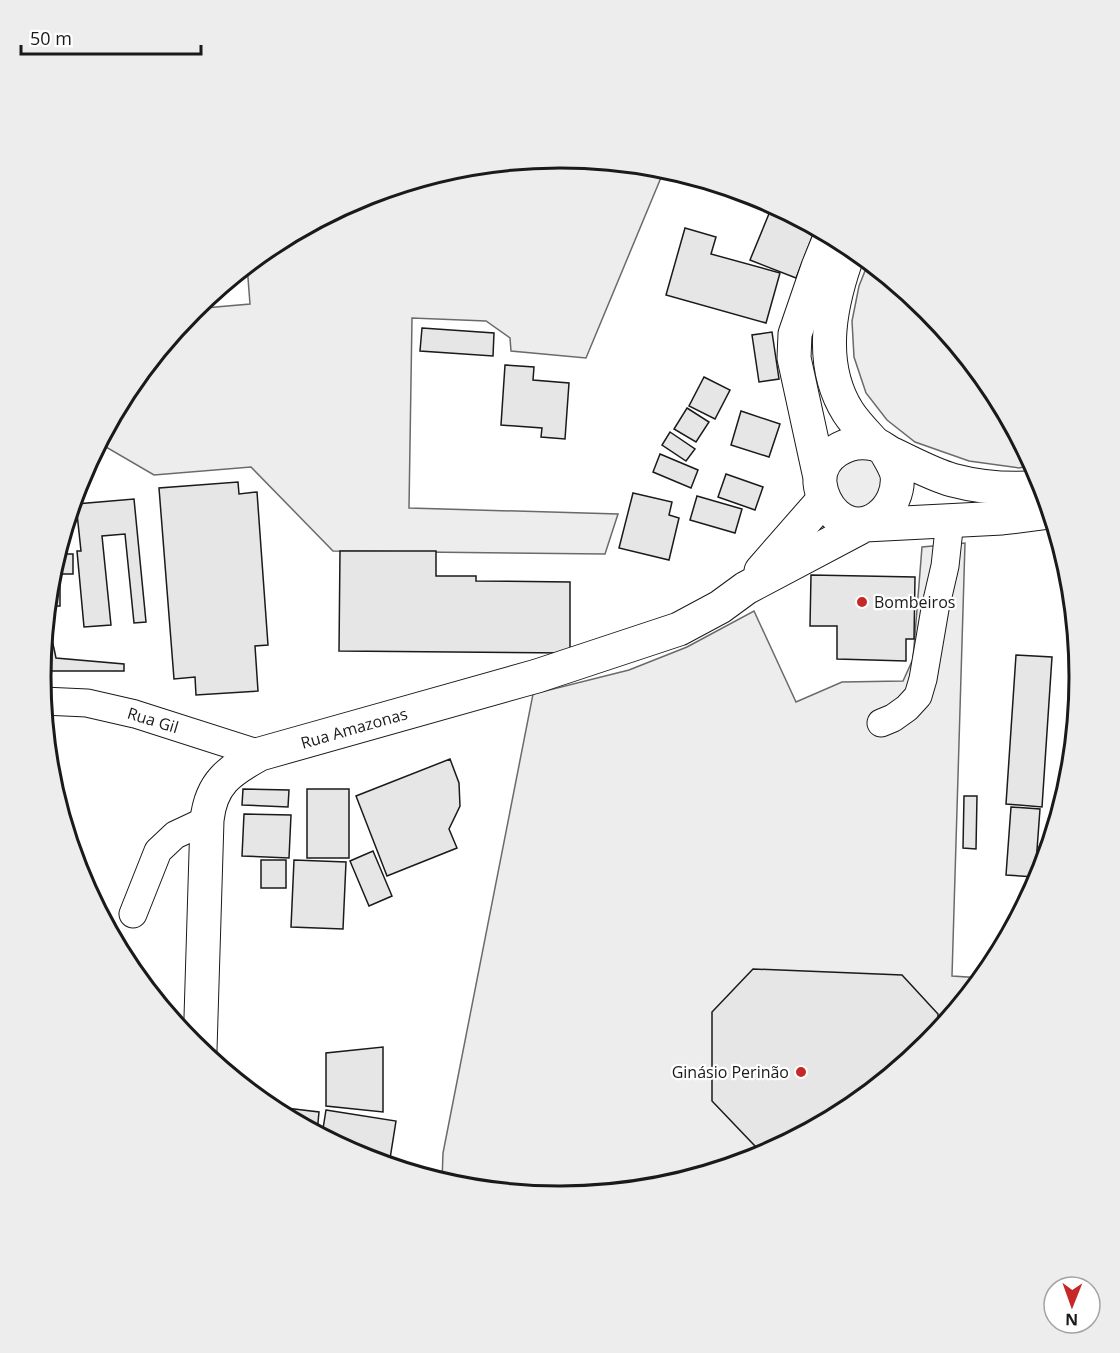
<svg xmlns="http://www.w3.org/2000/svg" width="1120" height="1353" font-family="'Open Sans',sans-serif">
	<style>
		.built { fill: #ededed; stroke: #6a6a6a; stroke-width: 1.5 }
		.building { fill: #e6e6e6; stroke: #1a1a1a; stroke-width: 1.5 }
		.lines { fill: none; stroke-linecap: round; stroke-linejoin: round }
		.minor-casing { stroke: #1a1a1a; stroke-width: 29 }
		.major-casing { stroke: #1a1a1a; stroke-width: 35 }
		.minor { stroke: #fff; stroke-width: 27 }
		.major { stroke: #fff; stroke-width: 33 }
		.poi-dot { fill: #c62828; stroke: #fff; stroke-width: 2 }
		.labels { text-anchor: middle; stroke-width: 4.5; stroke-linejoin: round; paint-order: stroke }
		.poi-label { font-size: 16px; fill: #1a1a1a; stroke: #fff; text-anchor: start }
		.street-label { font-size: 16px; fill: #1a1a1a; stroke: #fff }
		.rim { fill: none; stroke: #1a1a1a; stroke-width: 3 }
	</style>
	<rect width="100%" height="100%" fill="#fff"/>
	<g class="built">
		<path d="M 560,157 L 665,168 L 586,358 L 511,351 L 510,338 L 486,321 L 412,318 L 409,508 L 618,514 L 605,554 L 333,551 L 251,467 L 154,475 L 99,443 L 128,388 L 193,309 L 250,304 L 247,265 L 272,244 L 362,196 L 459,167 Z"/>
		<path d="M 869,261 L 928,309 L 992,388 L 1033,465 L 1019,468 L 969,461 L 915,442 L 887,420 L 866,393 L 854,357 L 852,321 L 859,286 Z"/>
		<path d="M 852,457 L 871,459 L 878,464 L 886,479 L 871,508 L 845,508 L 832,476 Z"/>
		<path d="M 965,543 L 952,976 L 982,978 L 927,1044 L 848,1109 L 758,1157 L 661,1186 L 560,1196 L 458,1186 L 442,1181 L 443,1153 L 533,694 L 629,670 L 687,647 L 754,611 L 796,702 L 842,682 L 903,681 L 913,659 L 922,547 Z"/>
	</g>
	<g class="building">
		<path d="M 773,204 L 816,227 L 796,278 L 750,260 Z"/>
		<path d="M 685,228 L 716,237 L 711,254 L 780,273 L 766,323 L 666,295 Z"/>
		<path d="M 422,328 L 494,333 L 493,356 L 420,351 Z"/>
		<path d="M 772,332 L 779,379 L 759,382 L 752,335 Z"/>
		<path d="M 505,365 L 534,367 L 533,380 L 569,383 L 565,439 L 541,437 L 542,428 L 501,425 Z"/>
		<path d="M 704,377 L 730,390 L 715,419 L 689,406 Z"/>
		<path d="M 687,408 L 709,422 L 696,442 L 674,429 Z"/>
		<path d="M 741,411 L 780,424 L 769,457 L 731,445 Z"/>
		<path d="M 670,432 L 695,449 L 686,461 L 662,445 Z"/>
		<path d="M 660,454 L 698,470 L 691,488 L 653,472 Z"/>
		<path d="M 726,474 L 763,487 L 755,510 L 718,497 Z"/>
		<path d="M 238,482 L 239,494 L 257,492 L 268,645 L 255,646 L 258,691 L 196,695 L 195,677 L 174,679 L 159,488 Z"/>
		<path d="M 633,493 L 672,502 L 669,515 L 679,518 L 669,560 L 619,548 Z"/>
		<path d="M 697,496 L 742,509 L 735,533 L 690,520 Z"/>
		<path d="M 134,499 L 146,622 L 134,623 L 125,534 L 102,536 L 111,625 L 84,627 L 77,551 L 81,551 L 76,504 Z"/>
		<path d="M 62,537 L 62,554 L 73,554 L 73,574 L 60,574 L 60,606 L 47,606 L 51,575 Z"/>
		<path d="M 340,551 L 436,551 L 436,576 L 476,576 L 476,581 L 570,582 L 570,653 L 339,651 Z"/>
		<path d="M 811,575 L 915,577 L 914,639 L 906,639 L 906,661 L 837,659 L 837,626 L 810,626 Z"/>
		<path d="M 47,616 L 56,658 L 124,664 L 124,671 L 50,671 L 50,667 L 41,667 Z"/>
		<path d="M 1016,655 L 1052,657 L 1042,807 L 1006,804 Z"/>
		<path d="M 450,759 L 459,783 L 460,806 L 449,829 L 457,848 L 387,876 L 356,796 Z"/>
		<path d="M 243,789 L 289,790 L 288,807 L 242,805 Z"/>
		<rect x="307" y="789" width="42" height="69"/>
		<path d="M 964,796 L 977,796 L 976,849 L 963,848 Z"/>
		<path d="M 1011,807 L 1040,809 L 1035,877 L 1006,875 Z"/>
		<path d="M 244,814 L 291,815 L 289,858 L 242,856 Z"/>
		<path d="M 373,851 L 392,896 L 369,906 L 350,861 Z"/>
		<rect x="261" y="860" width="25" height="28"/>
		<path d="M 294,860 L 346,862 L 343,929 L 291,927 Z"/>
		<path d="M 753,969 L 902,975 L 938,1014 L 938,1031 L 927,1044 L 848,1109 L 777,1147 L 755,1146 L 712,1101 L 712,1012 Z"/>
		<path d="M 383,1047 L 383,1112 L 326,1106 L 326,1053 Z"/>
		<path d="M 286,1108 L 319,1112 L 317,1133 L 285,1116 Z"/>
		<path d="M 326,1110 L 396,1121 L 389,1165 L 361,1156 L 322,1135 Z"/>
	</g>
	<g class="lines">
		<defs>
			<g id="minor">
				<path d="M 43,701 L 87,703 L 135,714 L 260,754"/>
				<path d="M 881,723 L 893,718 L 907,708 L 918,696 L 923,679 L 935,609 L 945,566 L 950,520"/>
				<path d="M 133,914 L 158,851 L 175,835 L 207,820"/>
			</g>
			<g id="major">
				<path d="M 851,246 C 831,299 816,361 848,412 C 855,423 866,434 875,444"/>
				<path d="M 885,450 C 889,458 895,466 897,475 C 901,508 865,540 836,515 C 827,507 821,494 820,483 C 818,455 848,438 874,444 C 879,445 885,450 890,453 C 910,462 931,474 952,480 C 982,488 1013,490 1043,487"/>
				<path d="M 819,473 L 794,358 L 795,334 L 818,267 L 831,235"/>
				<path d="M 761,571 L 824,499"/>
				<path d="M 200,1050 L 207,820 C 211,783 229,771 260,754 L 537,676 L 679,629 L 720,607 L 746,588 L 865,525 L 1002,518 L 1050,512"/>
			</g>
		</defs>
		<use href="#minor" class="minor-casing"/>
		<use href="#major" class="major-casing"/>
		<use href="#minor" class="minor"/>
		<use href="#major" class="major"/>
	</g>
	<g class="poi-dot">
		<circle cx="862" cy="602" r="6"/>
		<circle cx="801" cy="1072" r="6"/>
	</g>
	<g class="labels">
		<g class="poi-label">
			<text x="874" y="608">Bombeiros</text>
			<text x="789" y="1078" text-anchor="end">Ginásio Perinão</text>
		</g>
		<g class="street-label">
			<text transform="translate(153 720) rotate(17)" y="6">Rua Gil</text>
			<text transform="translate(354 728) rotate(-16)" y="6">Rua Amazonas</text>
		</g>
	</g>
	<path d="M0 0H1120V1353H0ZM51 677a509 509 0 1 1 1018 0a509 509 0 1 1-1018 0Z" fill="#ededed" fill-rule="evenodd"/>
	<path class="rim" d="M51 677a509 509 0 1 1 1018 0a509 509 0 1 1-1018 0Z"/>
	<g transform="translate(1072 1305) rotate(181)"><circle r="28" fill="#ffffff" stroke="#a3a3a3" stroke-width="1.5"/>
	<path d="M0-4.5L10 22L0 15L-10 22Z" fill="#c62828"/>
	<text y="-9" font-size="16" font-weight="bold" text-anchor="middle" fill="#1a1a1a">N</text>
	</g>
	<path d="M21 45v9h180v-9" fill="none" stroke="#1a1a1a" stroke-width="3"/>
	<text x="30" y="45" font-size="18" fill="#1a1a1a" stroke="#ffffff" stroke-width="4.5" paint-order="stroke">50 m</text>
</svg>
